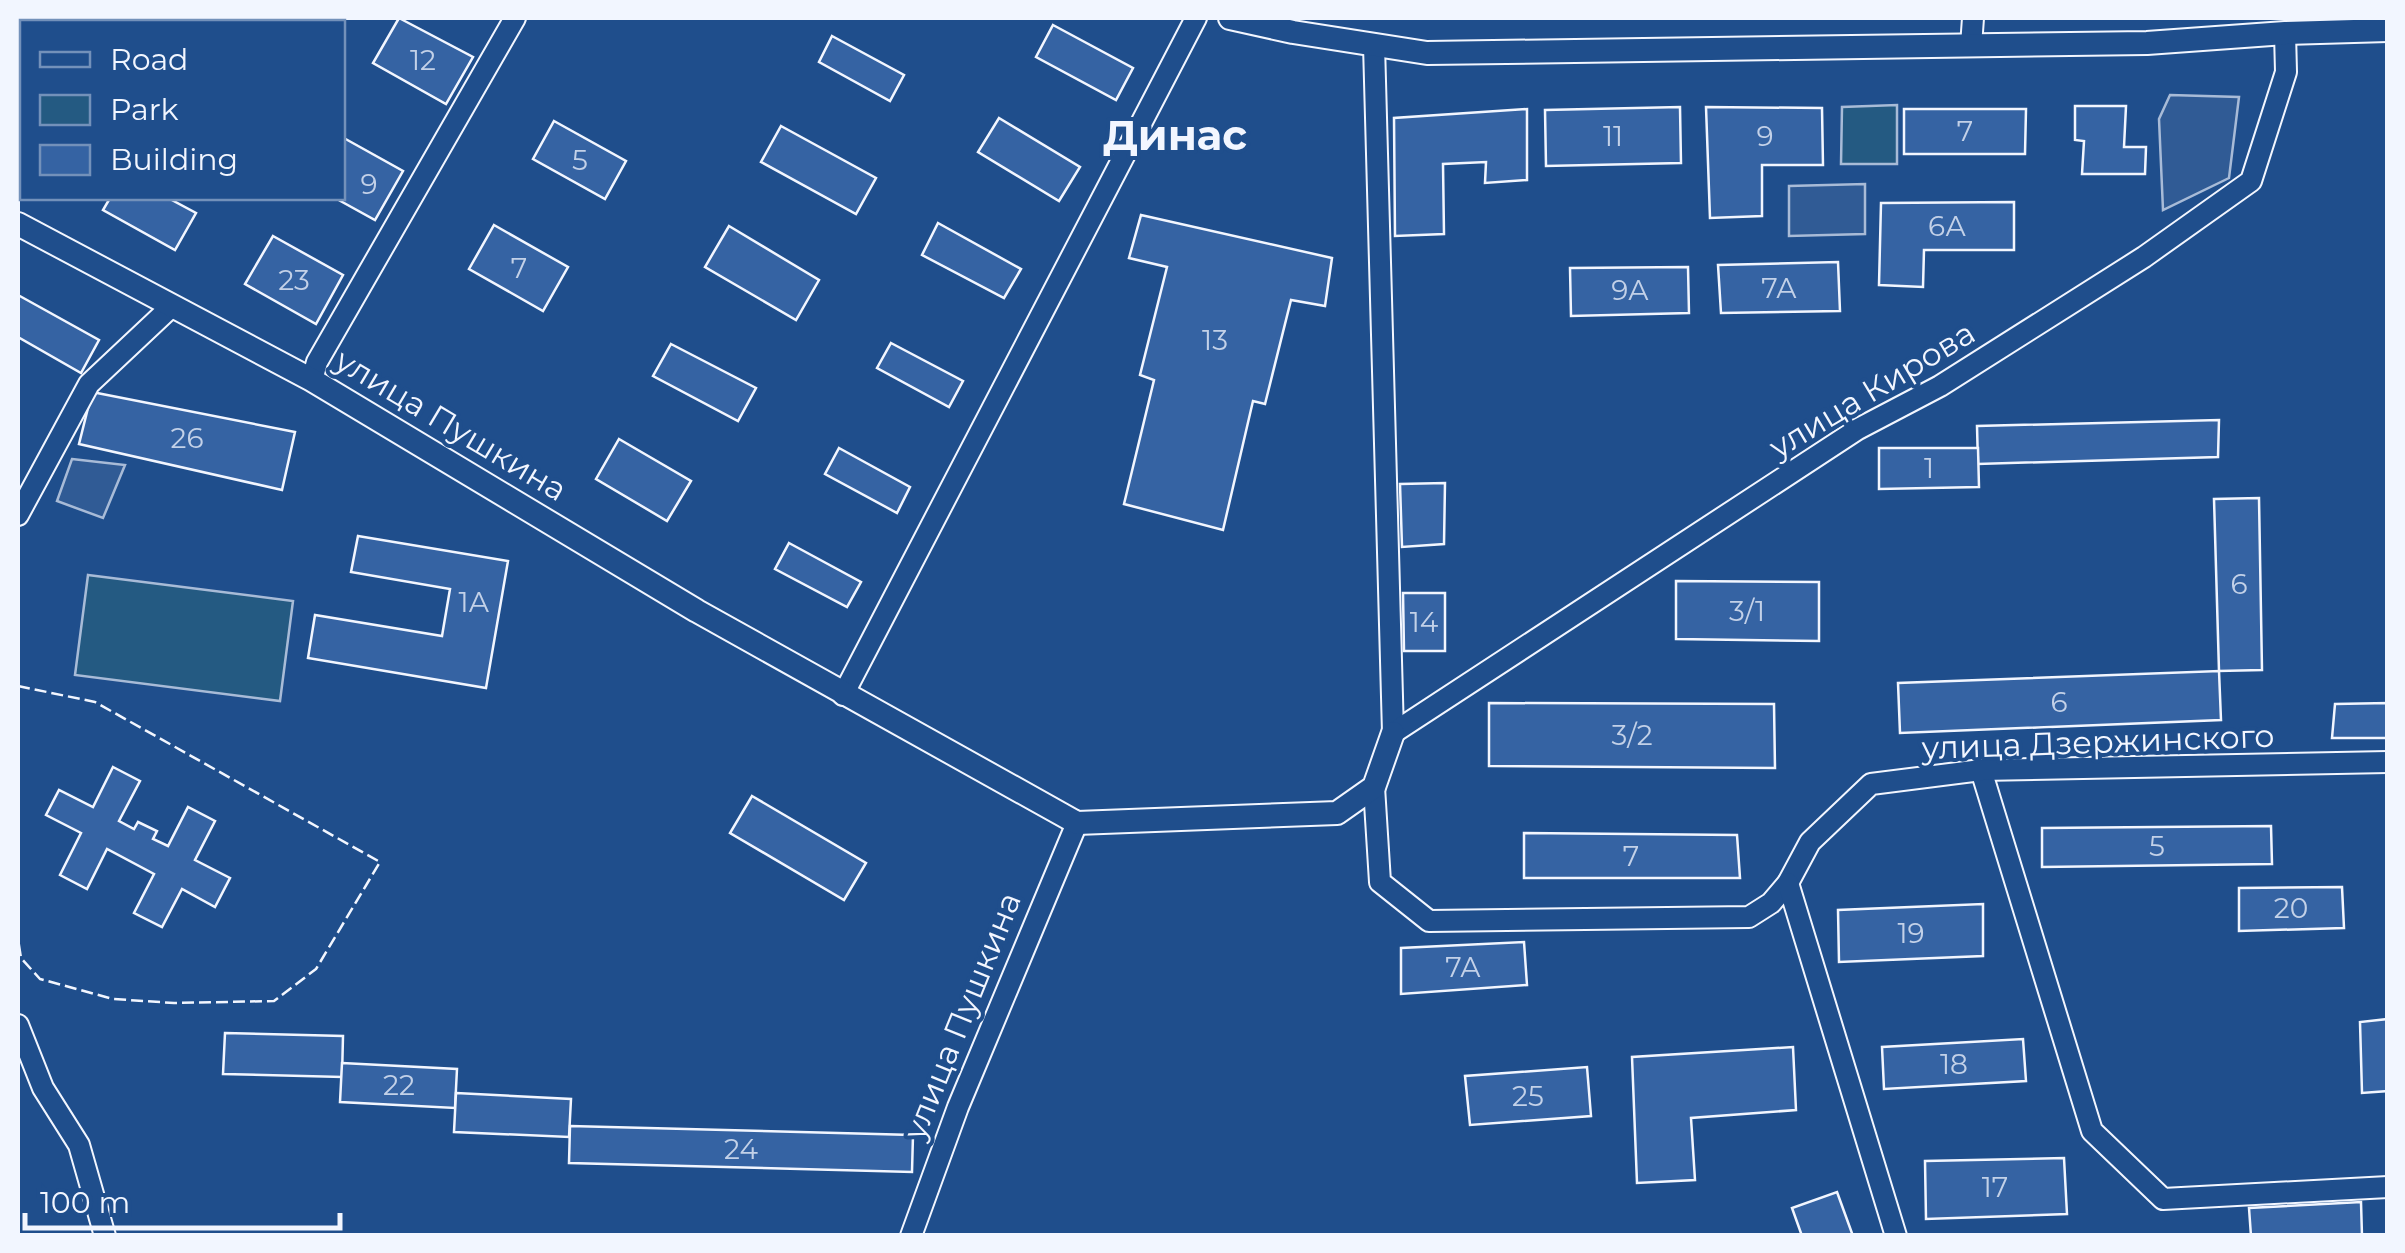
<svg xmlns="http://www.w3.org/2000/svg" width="2405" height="1253" font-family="Montserrat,sans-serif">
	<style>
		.green { fill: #245a82; stroke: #a8bbd7; stroke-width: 2.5 }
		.parking { fill: #305b95; stroke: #a8bbd7; stroke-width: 2.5 }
		.building { fill: #3563a3; stroke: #f2f6ff; stroke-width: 2.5 }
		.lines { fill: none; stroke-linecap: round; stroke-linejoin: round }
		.minor-casing { stroke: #f2f6ff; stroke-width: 24 }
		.tertiary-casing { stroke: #f2f6ff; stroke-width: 26 }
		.minor { stroke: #1f4e8c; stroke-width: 20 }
		.tertiary { stroke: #1f4e8c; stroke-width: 22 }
		.fence { stroke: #f2f6ff; stroke-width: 2.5; stroke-dasharray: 12 5; stroke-linecap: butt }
		.labels { text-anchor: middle; stroke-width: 8; stroke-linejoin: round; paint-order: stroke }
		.number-label { font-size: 28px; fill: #c3d1e8 }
		.street-label { font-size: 32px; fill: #f2f6ff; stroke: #1f4e8c }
		.district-label { font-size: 42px; font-weight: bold; fill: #f2f6ff; stroke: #1f4e8c }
	</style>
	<rect width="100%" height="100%" fill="#1f4e8c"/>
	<g class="green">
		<path d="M 1897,105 L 1897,164 L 1841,164 L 1842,107 Z"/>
		<path d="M 88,575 L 293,601 L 280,701 L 75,675 Z"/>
	</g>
	<g class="parking">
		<path d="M 2170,95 L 2239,97 L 2229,178 L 2163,210 L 2159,119 Z"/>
		<path d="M 1865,184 L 1865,234 L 1789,236 L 1789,186 Z"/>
		<path d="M 72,459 L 125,465 L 103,518 L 57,501 Z"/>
	</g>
	<g class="building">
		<path d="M 399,18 L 473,57 L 446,104 L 373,63 Z"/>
		<path d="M 1053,25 L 1133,68 L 1116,100 L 1036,57 Z"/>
		<path d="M 832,36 L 904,75 L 890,101 L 819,62 Z"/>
		<path d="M 2075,106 L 2126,106 L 2124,147 L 2146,147 L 2145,174 L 2082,174 L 2084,141 L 2075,140 Z"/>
		<path d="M 1680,107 L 1681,163 L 1546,166 L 1545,110 Z"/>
		<path d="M 1706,107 L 1822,108 L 1823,165 L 1762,165 L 1762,216 L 1710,218 Z"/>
		<path d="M 1527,109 L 1527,180 L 1485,183 L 1486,162 L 1443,164 L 1444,234 L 1395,236 L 1394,118 Z"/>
		<path d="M 1904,109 L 2026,109 L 2025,154 L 1904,154 Z"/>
		<path d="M 999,118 L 1080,167 L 1059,201 L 978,152 Z"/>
		<path d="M 554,121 L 626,161 L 605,199 L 533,159 Z"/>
		<path d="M 781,126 L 876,178 L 856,214 L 761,162 Z"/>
		<path d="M 342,137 L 403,171 L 375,220 L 335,198 L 342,198 Z"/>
		<path d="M 110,198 L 168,198 L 196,213 L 175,250 L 103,210 Z"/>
		<path d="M 2014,202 L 2014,250 L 1924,250 L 1923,287 L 1879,285 L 1881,203 Z"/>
		<path d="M 1141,215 L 1332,258 L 1325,306 L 1291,300 L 1265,404 L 1253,401 L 1223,530 L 1124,504 L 1154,380 L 1140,375 L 1167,267 L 1129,258 Z"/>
		<path d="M 938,223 L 1021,269 L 1004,298 L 922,255 Z"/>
		<path d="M 494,225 L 568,267 L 543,311 L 469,269 Z"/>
		<path d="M 729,226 L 819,280 L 796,320 L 705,267 Z"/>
		<path d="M 273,236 L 343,275 L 316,324 L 245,284 Z"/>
		<path d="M 1838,262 L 1840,311 L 1721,313 L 1718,265 Z"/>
		<path d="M 1688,267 L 1689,313 L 1571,316 L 1570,268 Z"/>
		<path d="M 18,295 L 99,340 L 81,373 L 18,337 Z"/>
		<path d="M 891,343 L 963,381 L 949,407 L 877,368 Z"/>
		<path d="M 671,344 L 756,388 L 738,421 L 653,376 Z"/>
		<path d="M 92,392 L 295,432 L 282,490 L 79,444 Z"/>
		<path d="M 2219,420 L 2218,457 L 1978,464 L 1977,426 Z"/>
		<path d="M 619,439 L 691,481 L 667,521 L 596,479 Z"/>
		<path d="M 839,448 L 910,487 L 897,513 L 825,474 Z"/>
		<path d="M 1879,448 L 1978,448 L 1979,487 L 1879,489 Z"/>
		<path d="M 1445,483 L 1444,544 L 1402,547 L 1400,484 Z"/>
		<path d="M 2259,498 L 2262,670 L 2219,671 L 2214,499 Z"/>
		<path d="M 358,536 L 508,561 L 486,688 L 308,658 L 315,615 L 442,636 L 450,589 L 351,572 Z"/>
		<path d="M 789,543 L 861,582 L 847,607 L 775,569 Z"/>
		<path d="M 1676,581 L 1819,582 L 1819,641 L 1676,639 Z"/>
		<path d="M 1403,593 L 1445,593 L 1445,651 L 1404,651 Z"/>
		<path d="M 2219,671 L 2221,720 L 1900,733 L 1898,683 Z"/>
		<path d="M 1489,703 L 1774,704 L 1775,768 L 1489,766 Z"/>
		<path d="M 2388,703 L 2388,738 L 2332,738 L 2335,704 Z"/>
		<path d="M 113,767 L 140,781 L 119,821 L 134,829 L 138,822 L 157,831 L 153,839 L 168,846 L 188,807 L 215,821 L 195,860 L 230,878 L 215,907 L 182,889 L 162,927 L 134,913 L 154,874 L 107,849 L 87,889 L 60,875 L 81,833 L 46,815 L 59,790 L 93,807 Z"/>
		<path d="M 752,796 L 866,863 L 844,900 L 730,833 Z"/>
		<path d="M 2271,826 L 2272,864 L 2042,867 L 2042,828 Z"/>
		<path d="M 1524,833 L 1737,835 L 1740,878 L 1524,878 Z"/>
		<path d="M 2342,887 L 2344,928 L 2239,931 L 2239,888 Z"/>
		<path d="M 1983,904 L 1983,956 L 1839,962 L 1838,910 Z"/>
		<path d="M 1524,942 L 1527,985 L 1401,994 L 1401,948 Z"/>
		<path d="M 2388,1019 L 2388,1091 L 2362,1093 L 2360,1022 Z"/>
		<path d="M 225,1033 L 343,1036 L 342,1077 L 223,1074 Z"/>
		<path d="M 2023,1039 L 2026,1081 L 1884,1089 L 1882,1047 Z"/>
		<path d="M 1793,1047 L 1796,1110 L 1691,1118 L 1695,1180 L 1637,1183 L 1632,1057 Z"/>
		<path d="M 342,1063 L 457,1069 L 455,1108 L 340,1102 Z"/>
		<path d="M 1587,1067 L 1591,1116 L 1470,1125 L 1465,1076 Z"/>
		<path d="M 456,1093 L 571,1099 L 569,1137 L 454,1132 Z"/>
		<path d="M 570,1126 L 913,1135 L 912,1172 L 569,1163 Z"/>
		<path d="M 2064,1158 L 2067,1214 L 1926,1219 L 1925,1161 Z"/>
		<path d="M 1837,1192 L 1853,1236 L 1802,1236 L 1792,1208 Z"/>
		<path d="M 2361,1202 L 2362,1236 L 2251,1236 L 2249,1208 Z"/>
	</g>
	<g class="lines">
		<defs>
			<g id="minor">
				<path d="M 1374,45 L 1393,733"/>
				<path d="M 1971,46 L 1973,18"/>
				<path d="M 312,380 L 317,362 L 515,18"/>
				<path d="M 18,515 L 89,384 L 171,307"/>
				<path d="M 843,695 L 1196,18"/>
				<path d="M 1393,733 L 1858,429 L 1940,386 L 2144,257 L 2251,181 L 2286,72 L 2285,33"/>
				<path d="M 1981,770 L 2092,1131 L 2163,1199 L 2388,1187"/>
				<path d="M 1374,787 L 1380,882 L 1429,921 L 1749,917 L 1771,903 L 1788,883 L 1810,842 L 1871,784 L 1981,770 L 2388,762"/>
				<path d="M 1788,883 L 1896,1236"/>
				<path d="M 18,1025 L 43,1088 L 79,1145 L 105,1236"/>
				<path d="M 911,1236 L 958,1107 L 1077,823"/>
			</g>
			<g id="tertiary">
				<path d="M 1230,18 L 1293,32 L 1427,53 L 2147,43 L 2285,33 L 2388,30"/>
				<path d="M 18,224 L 312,380 L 697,611 L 1077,823 L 1337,813 L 1374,787 L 1393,733"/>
			</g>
		</defs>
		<use href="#minor" class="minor-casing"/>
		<use href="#tertiary" class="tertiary-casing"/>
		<use href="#minor" class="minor"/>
		<use href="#tertiary" class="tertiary"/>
		<path class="fence" d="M 18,686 L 95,702 L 380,862 L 316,969 L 274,1001 L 174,1003 L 113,999 L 40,979 L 21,958 L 18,939"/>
	</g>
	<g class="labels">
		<g class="number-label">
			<text x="423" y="70">12</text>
			<text x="1965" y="141">7</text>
			<text x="1613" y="146">11</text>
			<text x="1765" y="146">9</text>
			<text x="580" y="170">5</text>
			<text x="369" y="194">9</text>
			<text x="1947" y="236">6А</text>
			<text x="519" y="278">7</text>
			<text x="294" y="290">23</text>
			<text x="1779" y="298">7А</text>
			<text x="1630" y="300">9А</text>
			<text x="1215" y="350">13</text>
			<text x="187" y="448">26</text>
			<text x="1929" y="478">1</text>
			<text x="2239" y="594">6</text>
			<text x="474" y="612">1А</text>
			<text x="1747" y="621">3/1</text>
			<text x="1424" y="632">14</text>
			<text x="2059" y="712">6</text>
			<text x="1632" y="745">3/2</text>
			<text x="2157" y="856">5</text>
			<text x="1631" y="866">7</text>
			<text x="2291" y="918">20</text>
			<text x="1911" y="943">19</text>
			<text x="1463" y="977">7А</text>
			<text x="1954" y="1074">18</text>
			<text x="399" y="1095">22</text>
			<text x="1528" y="1106">25</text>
			<text x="741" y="1159">24</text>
			<text x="1995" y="1197">17</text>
		</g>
		<g class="street-label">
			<text transform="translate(1872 390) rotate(-31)" y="11">улица Кирова</text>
			<text transform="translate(451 425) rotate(31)" y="11">улица Пушкина</text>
			<text transform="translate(2098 742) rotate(-2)" y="11">улица Дзержинского</text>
			<text transform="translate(962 1016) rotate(-68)" y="11">улица Пушкина</text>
		</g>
		<g class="district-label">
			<text x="1175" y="150">Динас</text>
		</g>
	</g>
	<rect width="2405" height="1253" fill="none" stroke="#f2f6ff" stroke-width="40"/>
	<rect x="20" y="20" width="325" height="180" fill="#1f4e8c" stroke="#7391ba" stroke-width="2.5"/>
	<rect x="40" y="52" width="50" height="15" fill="#1f4e8c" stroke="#7391ba" stroke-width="2.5"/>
	<text x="110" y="70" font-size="30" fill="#f2f6ff">Road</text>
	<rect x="40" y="95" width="50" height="30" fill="#245a82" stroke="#7391ba" stroke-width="2.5"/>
	<text x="110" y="120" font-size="30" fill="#f2f6ff">Park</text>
	<rect x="40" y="145" width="50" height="30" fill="#3563a3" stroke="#7391ba" stroke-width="2.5"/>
	<text x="110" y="170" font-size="30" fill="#f2f6ff">Building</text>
	<path d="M25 1213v15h315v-15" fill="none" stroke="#f2f6ff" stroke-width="5"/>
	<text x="40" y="1213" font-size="30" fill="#f2f6ff" stroke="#1f4e8c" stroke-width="8" paint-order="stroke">100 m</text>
</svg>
